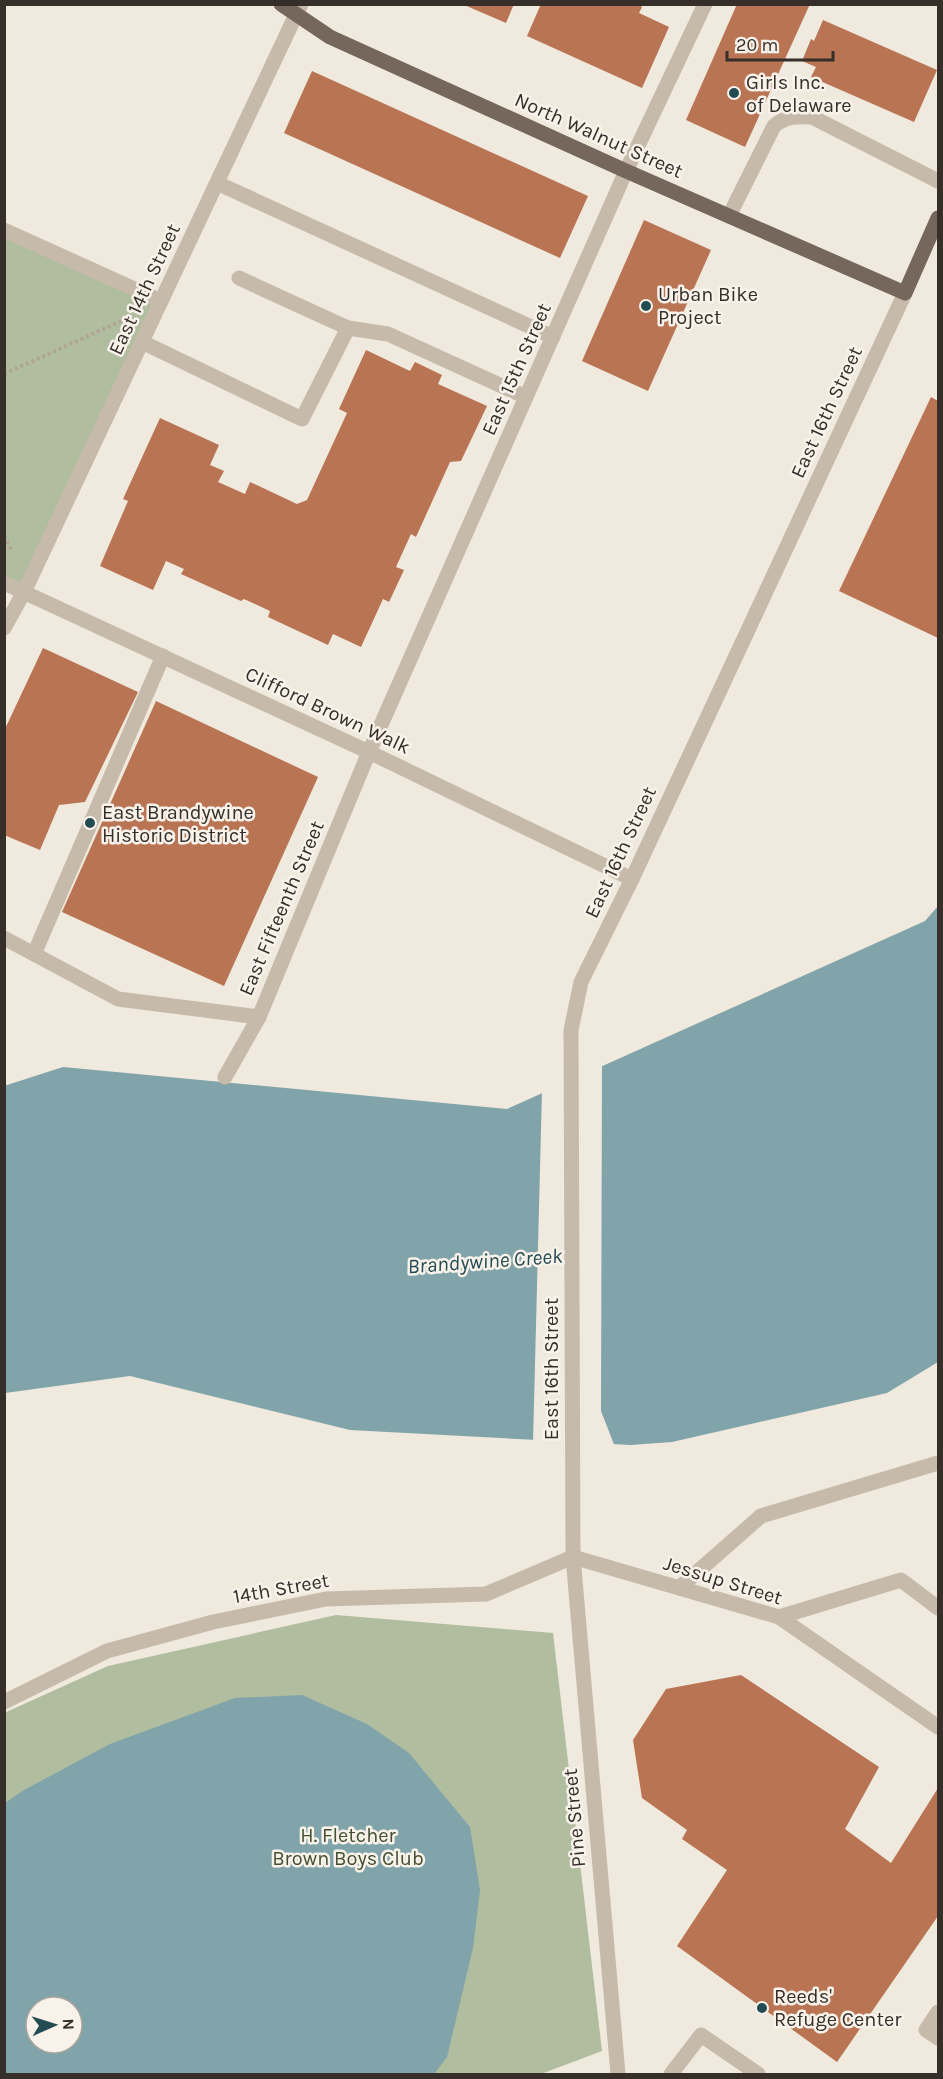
<svg xmlns="http://www.w3.org/2000/svg" width="943" height="2079" font-family="Karla,sans-serif">
	<style>
		.green { fill: #b0bd9f; fill-rule: evenodd }
		.water { fill: #80a4a9; fill-rule: evenodd }
		.pier { fill: #f0e9de }
		.building { fill: #b97453 }
		.lines { fill: none; stroke-linecap: round; stroke-linejoin: round }
		.path { stroke: #b2a495; stroke-width: 4; stroke-dasharray: 3 3; stroke-linecap: butt }
		.minor { stroke: #c6baab; stroke-width: 15 }
		.major { stroke: #75675c; stroke-width: 15 }
		.poi-dot { fill: #234b52; stroke: #f8f2ea; stroke-width: 2 }
		.labels { text-anchor: middle; stroke-width: 5; stroke-linejoin: round; paint-order: stroke }
		.poi-label { font-size: 20px; fill: #352e29; stroke: #f8f2ea; text-anchor: start }
		.street-label { font-size: 20px; fill: #352e29; stroke: #f8f2ea }
		.park-label { font-size: 20px; fill: #425030; stroke: #f8f2ea }
		.water-label { font-size: 21px; font-style: italic; fill: #234b52; stroke: #f8f2ea }
	</style>
	<rect width="100%" height="100%" fill="#f0e9de"/>
	<g class="green">
		<path d="M 5,230 L 161,301 L 24,592 L 5,583 Z"/>
		<path d="M 336,1615 L 553,1633 L 602,2051 L 541,2074 L 5,2074 L 4,1713 L 108,1666 ZM 36,2007 L 72,2007 L 72,2043 L 36,2043 Z"/>
	</g>
	<g class="water">
		<path d="M 938,906 L 938,1362 L 887,1393 L 672,1442 L 631,1445 L 350,1430 L 130,1376 L 5,1393 L 4,1086 L 63,1067 L 507,1109 L 925,921 Z"/>
		<path d="M 302,1695 L 367,1724 L 409,1753 L 470,1827 L 480,1890 L 473,1948 L 447,2057 L 434,2074 L 5,2074 L 5,1803 L 24,1790 L 110,1744 L 235,1698 ZM 36,2007 L 72,2007 L 72,2043 L 36,2043 Z"/>
	</g>
	<path class="pier" d="M 602,1063 L 601,1411 L 615,1447 L 533,1443 L 542,1090 Z"/>
	<g class="building">
		<path d="M 462,4 L 514,4 L 506,23 Z"/>
		<path d="M 541,4 L 638,4 L 642,7 L 639,13 L 669,27 L 642,88 L 527,36 Z"/>
		<path d="M 737,4 L 810,4 L 745,147 L 686,120 Z"/>
		<path d="M 823,20 L 937,70 L 914,122 L 811,77 L 816,67 L 802,61 L 811,39 L 814,41 Z"/>
		<path d="M 312,71 L 588,196 L 560,258 L 284,133 Z"/>
		<path d="M 644,220 L 711,250 L 648,391 L 582,361 Z"/>
		<path d="M 366,350 L 410,371 L 415,362 L 442,375 L 438,384 L 487,406 L 461,461 L 450,462 L 416,537 L 411,534 L 396,567 L 404,570 L 389,602 L 383,599 L 361,647 L 333,634 L 328,645 L 268,617 L 270,611 L 244,599 L 241,601 L 181,574 L 184,569 L 166,561 L 153,590 L 100,566 L 128,501 L 123,499 L 160,418 L 219,445 L 210,465 L 224,471 L 218,482 L 245,494 L 250,482 L 297,504 L 307,500 L 347,413 L 339,409 Z"/>
		<path d="M 931,397 L 938,401 L 938,638 L 839,591 Z"/>
		<path d="M 43,648 L 138,692 L 85,802 L 59,805 L 40,850 L 4,835 L 4,731 Z"/>
		<path d="M 156,701 L 318,777 L 224,986 L 62,912 Z"/>
		<path d="M 741,1675 L 879,1767 L 845,1829 L 891,1863 L 938,1788 L 938,1916 L 837,2062 L 677,1946 L 727,1870 L 682,1839 L 687,1830 L 642,1798 L 633,1740 L 666,1689 Z"/>
	</g>
	<g class="lines">
		<g class="path">
			<path d="M 4,374 L 121,321"/>
			<path d="M 4,536 L 12,550"/>
		</g>
		<g class="minor">
			<path d="M 217,183 L 553,337"/>
			<path d="M 729,216 L 774,126 C 786,116 796,116 812,117 L 938,181"/>
			<path d="M 4,230 L 161,301"/>
			<path d="M 239,278 L 348,328"/>
			<path d="M 142,342 L 302,419 L 348,328 L 388,334 L 526,397"/>
			<path d="M 4,583 L 369,752 L 632,879"/>
			<path d="M 4,628 L 24,592 L 301,4"/>
			<path d="M 4,938 L 118,999 L 259,1017"/>
			<path d="M 34,954 L 163,656"/>
			<path d="M 225,1077 L 259,1017 L 369,752 L 626,171 L 705,4"/>
			<path d="M 573,1557 L 779,1617 L 938,1727"/>
			<path d="M 679,1588 L 761,1516 L 938,1463"/>
			<path d="M 779,1617 L 901,1580 L 938,1608"/>
			<path d="M 4,1702 L 107,1651 L 213,1622 L 326,1599 L 486,1594 L 573,1557"/>
			<path d="M 938,2012 L 926,2030 L 938,2038"/>
			<path d="M 618,2074 L 573,1557 L 571,1030 L 581,982 L 632,879 L 905,293"/>
			<path d="M 671,2074 L 701,2035 L 758,2074"/>
		</g>
		<path class="major" d="M 281,4 L 330,37 L 626,171 L 905,293 L 938,218"/>
	</g>
	<g class="poi-dot">
		<circle cx="734" cy="93" r="6"/>
		<circle cx="646" cy="306" r="6"/>
		<circle cx="90" cy="823" r="6"/>
		<circle cx="762" cy="2008" r="6"/>
	</g>
	<g class="labels">
		<g class="poi-label">
			<text x="746" y="89">Girls Inc.<tspan x="746" dy="23">of Delaware</tspan></text>
			<text x="658" y="301">Urban Bike<tspan x="658" dy="23">Project</tspan></text>
			<text x="102" y="819">East Brandywine<tspan x="102" dy="23">Historic District</tspan></text>
			<text x="774" y="2003">Reeds'<tspan x="774" dy="23">Refuge Center</tspan></text>
		</g>
		<g class="street-label">
			<text transform="translate(599 135) rotate(24)" y="7">North Walnut Street</text>
			<text transform="translate(144 289) rotate(-65)" y="7">East 14th Street</text>
			<text transform="translate(516 369) rotate(-66)" y="7">East 15th Street</text>
			<text transform="translate(826 412) rotate(-65)" y="7">East 16th Street</text>
			<text transform="translate(328 710) rotate(25)" y="7">Clifford Brown Walk</text>
			<text transform="translate(620 852) rotate(-65)" y="7">East 16th Street</text>
			<text transform="translate(281 908) rotate(-67)" y="7">East Fifteenth Street</text>
			<text transform="translate(551 1369) rotate(-90)" y="7">East 16th Street</text>
			<text transform="translate(723 1580) rotate(17)" y="7">Jessup Street</text>
			<text transform="translate(281 1588) rotate(-10)" y="7">14th Street</text>
			<text transform="translate(574 1818) rotate(-95)" y="7">Pine Street</text>
		</g>
		<g class="park-label">
			<text x="348" y="1842">H. Fletcher<tspan x="348" dy="23">Brown Boys Club</tspan></text>
		</g>
		<g class="water-label">
			<text transform="translate(485 1261) rotate(-4)" y="7">Brandywine Creek</text>
		</g>
	</g>
	<rect width="943" height="2079" fill="none" stroke="#352e29" stroke-width="12"/>
	<g transform="translate(54 2025) rotate(87)"><circle r="28" fill="#f8f2ea" stroke="#aaa49d" stroke-width="1.5"/>
	<path d="M0-4.5L10 22L0 15L-10 22Z" fill="#234b52"/>
	<text y="-9" font-size="16" font-weight="bold" text-anchor="middle" fill="#352e29">N</text>
	</g>
	<path d="M727 51v9h106v-9" fill="none" stroke="#352e29" stroke-width="3"/>
	<text x="736" y="51" font-size="18" fill="#352e29" stroke="#f8f2ea" stroke-width="4.5" paint-order="stroke">20 m</text>
</svg>
